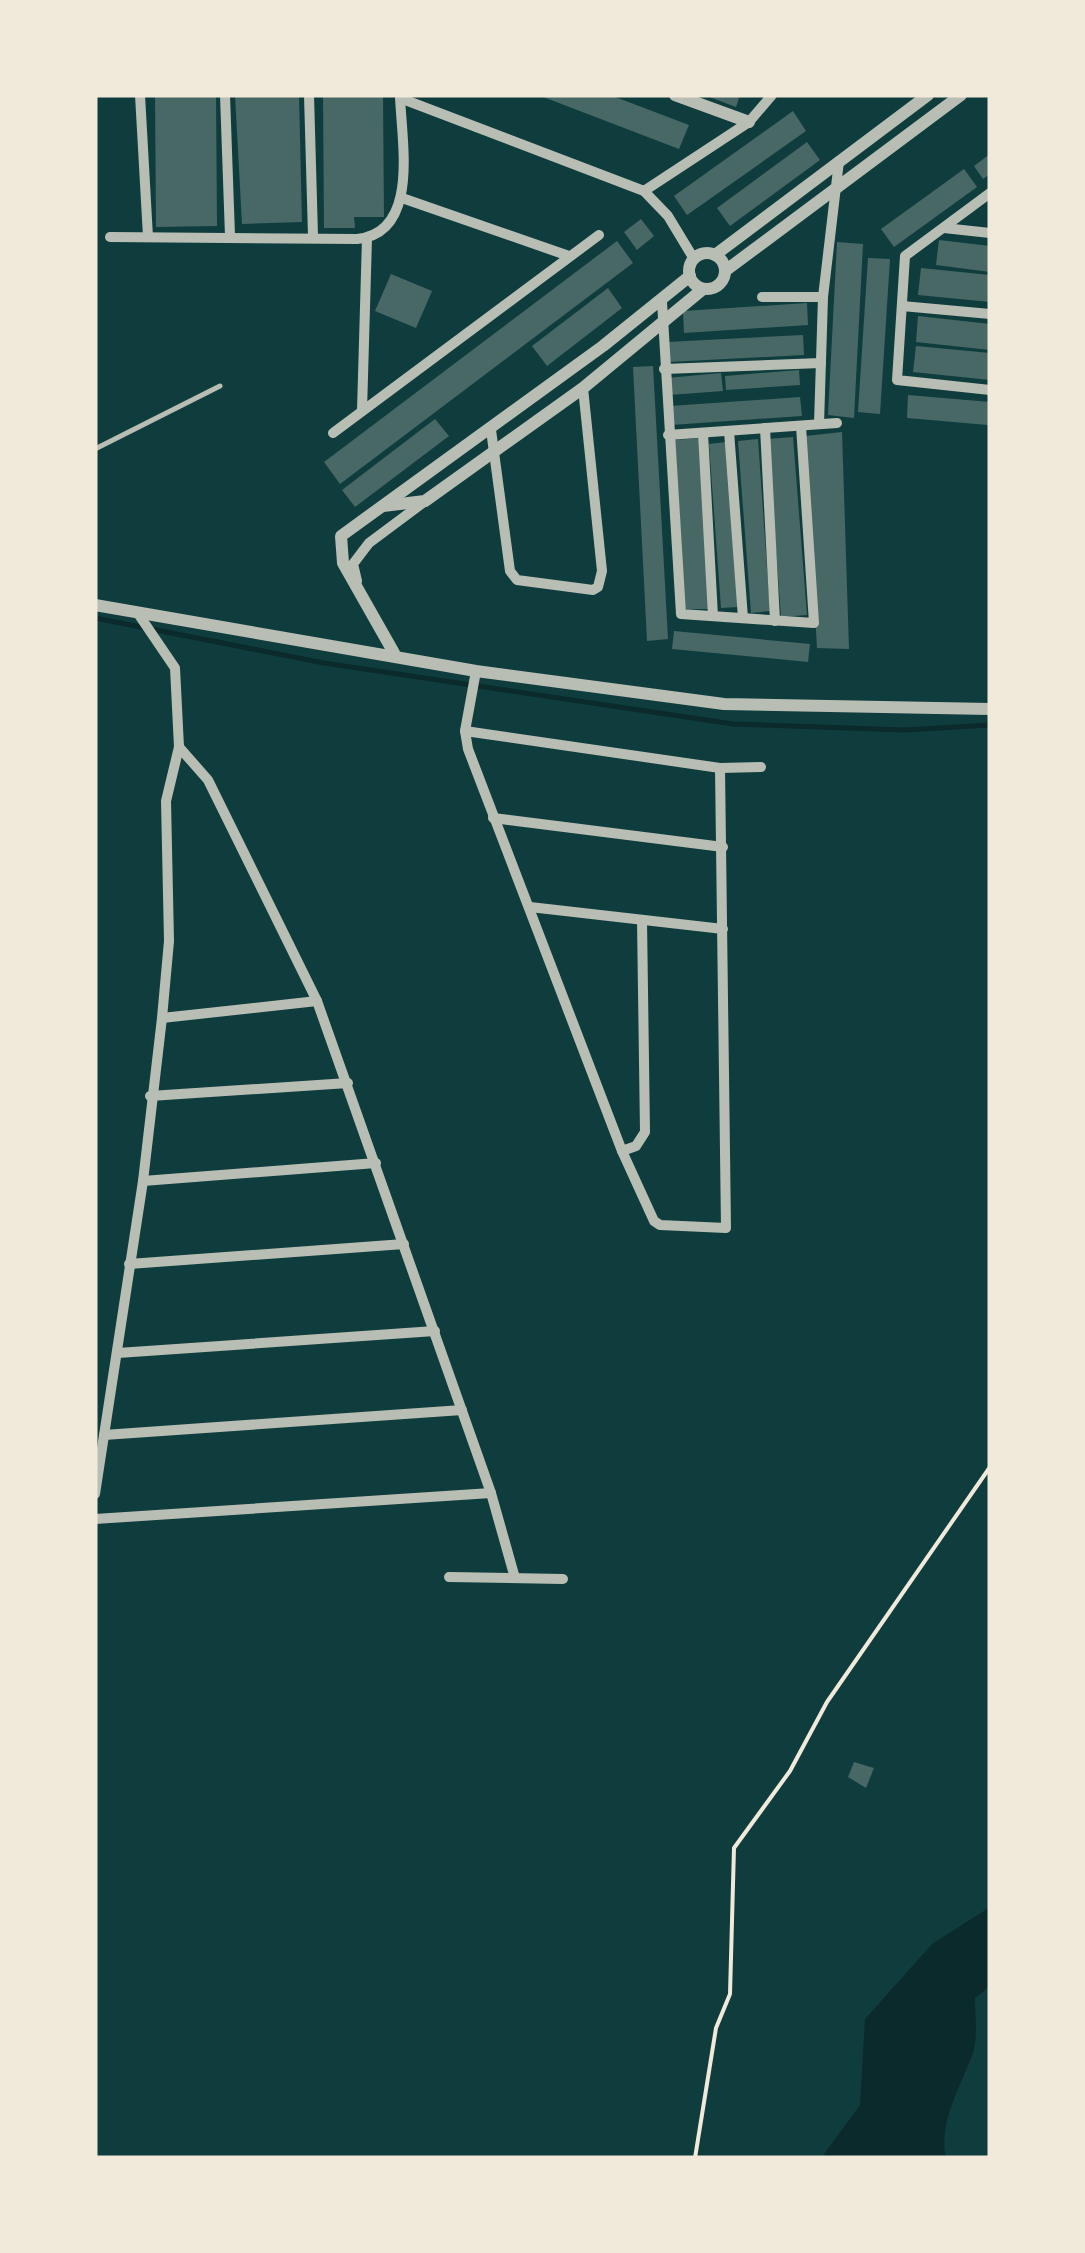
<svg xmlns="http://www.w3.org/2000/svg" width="1085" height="2253" font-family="Lora,serif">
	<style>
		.water { fill: #0a2a2b }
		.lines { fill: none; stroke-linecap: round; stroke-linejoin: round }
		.stream { stroke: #0a2a2b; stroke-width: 5 }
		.building { fill: #486865 }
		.path { stroke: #f1e9da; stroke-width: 4 }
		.service { stroke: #b8beb3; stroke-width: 5 }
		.minor { stroke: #b8beb3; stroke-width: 10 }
		.tertiary { stroke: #b8beb3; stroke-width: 12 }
	</style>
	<rect width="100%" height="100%" fill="#0f3d3e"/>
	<path class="water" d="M 990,1907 L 990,1986 L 975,1998 C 975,2015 978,2037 973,2053 C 961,2086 938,2122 946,2158 L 821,2158 L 860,2105 L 865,2019 L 932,1944 Z"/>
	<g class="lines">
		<path class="stream" d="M 95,618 L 324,663 L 733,724 L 904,730 L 990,725"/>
	</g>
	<g class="building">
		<path d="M 155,95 L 216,95 L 217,226 L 156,227 Z"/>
		<path d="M 235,95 L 299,95 L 302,222 L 242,224 Z"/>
		<path d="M 323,95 L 383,95 L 384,217 L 354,217 L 355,228 L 324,228 Z"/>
		<path d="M 538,95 L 610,95 L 689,125 L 679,149 Z"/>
		<path d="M 704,95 L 740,95 L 736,107 Z"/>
		<path d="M 793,111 L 806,131 L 687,215 L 674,196 Z"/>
		<path d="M 807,142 L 820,160 L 730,226 L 717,208 Z"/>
		<path d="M 990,154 L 990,174 L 983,179 L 974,166 Z"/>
		<path d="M 964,169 L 977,187 L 894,247 L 881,229 Z"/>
		<path d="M 641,219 L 654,236 L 637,250 L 624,232 Z"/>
		<path d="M 939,240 L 990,246 L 990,272 L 936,265 Z"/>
		<path d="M 617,241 L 633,263 L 340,484 L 324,462 Z"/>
		<path d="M 837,242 L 863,244 L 854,418 L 828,415 Z"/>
		<path d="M 868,258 L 890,259 L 880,414 L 858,412 Z"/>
		<path d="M 921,268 L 990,275 L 990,302 L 918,295 Z"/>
		<path d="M 391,274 L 432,291 L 416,328 L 375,311 Z"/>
		<path d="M 608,288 L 622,308 L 547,366 L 532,346 Z"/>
		<path d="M 807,303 L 808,325 L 684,333 L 683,311 Z"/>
		<path d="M 918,316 L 990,324 L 990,350 L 916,342 Z"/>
		<path d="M 803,335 L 804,355 L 668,362 L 667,342 Z"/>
		<path d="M 916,346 L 990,353 L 990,380 L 913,372 Z"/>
		<path d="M 653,366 L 668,639 L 647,641 L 633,367 Z"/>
		<path d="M 799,370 L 800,385 L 726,390 L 725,376 Z"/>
		<path d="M 721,373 L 723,391 L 669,395 L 667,378 Z"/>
		<path d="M 908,395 L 990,402 L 988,425 L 907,418 Z"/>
		<path d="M 800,397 L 802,416 L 671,425 L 670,406 Z"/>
		<path d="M 435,419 L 449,436 L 355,507 L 342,490 Z"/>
		<path d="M 842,432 L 849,649 L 817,648 L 805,436 Z"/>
		<path d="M 793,437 L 807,615 L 781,617 L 768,439 Z"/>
		<path d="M 699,438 L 709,609 L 685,609 L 675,440 Z"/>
		<path d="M 758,439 L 770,611 L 751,613 L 738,441 Z"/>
		<path d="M 726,442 L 738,607 L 721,608 L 709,444 Z"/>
		<path d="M 674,631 L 810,644 L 808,662 L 672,649 Z"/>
		<path d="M 854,1762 L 874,1768 L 866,1788 L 848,1777 Z"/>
	</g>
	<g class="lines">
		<path class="path" d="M 695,2158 L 716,2028 L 730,1994 L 734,1848 L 790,1771 L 827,1702 L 990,1467"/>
		<path class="service" d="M 95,449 L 220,386"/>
		<g class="minor">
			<path d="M 140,95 L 148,237"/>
			<path d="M 225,95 L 230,236"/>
			<path d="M 309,95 L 313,236"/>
			<path d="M 400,98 L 644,191 L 668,216 L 694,259"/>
			<path d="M 644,191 L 749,122 L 772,95"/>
			<path d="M 990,193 L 905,256 L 897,380 L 990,390"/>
			<path d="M 402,198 L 569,256"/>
			<path d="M 944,228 L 990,233"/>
			<path d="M 110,237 L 357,239 C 421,233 401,139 400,95"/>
			<path d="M 762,297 L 823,297"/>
			<path d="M 662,302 L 681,614 L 814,623 L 801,426"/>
			<path d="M 902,306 L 990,314"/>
			<path d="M 664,369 L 821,363"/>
			<path d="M 362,411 L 367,238"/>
			<path d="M 819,424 L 823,297 L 839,161"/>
			<path d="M 765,428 L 775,621"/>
			<path d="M 491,430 L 510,571 L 517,580 L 593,590 L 598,587 L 602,571 L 583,388"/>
			<path d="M 729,431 L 743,618"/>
			<path d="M 333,433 L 599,235"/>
			<path d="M 703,433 L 713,616"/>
			<path d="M 668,435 L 837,423"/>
			<path d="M 357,581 L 353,564 L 369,543 L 424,502"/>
			<path d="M 476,671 L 465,731 L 468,749 L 622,1151 L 654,1221 L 660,1225 L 726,1228 L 720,768"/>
			<path d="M 465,731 L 720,768 L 761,767"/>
			<path d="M 179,747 L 208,780 L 317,1001 L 491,1493 L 515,1578"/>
			<path d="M 493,818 L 723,847"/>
			<path d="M 530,907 L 723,929"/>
			<path d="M 162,1018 L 317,1001"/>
			<path d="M 150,1096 L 348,1083"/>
			<path d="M 622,1151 L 636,1146 L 645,1132 L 642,920"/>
			<path d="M 143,1181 L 376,1163"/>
			<path d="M 129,1264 L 404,1244"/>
			<path d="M 118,1353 L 435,1331"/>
			<path d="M 104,1435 L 462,1410"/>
			<path d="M 95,1494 L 143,1181 L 162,1018 L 169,941 L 166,801 L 179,747 L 175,668 L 137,612"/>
			<path d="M 95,1519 L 491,1493"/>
			<path d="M 449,1577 L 563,1579"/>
		</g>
		<g class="tertiary">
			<path d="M 675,95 L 749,122"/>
			<circle cx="707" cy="271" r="18"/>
			<path d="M 715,255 L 928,95"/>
			<path d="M 725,271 L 961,95"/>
			<path d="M 383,506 L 425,501 L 583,388 L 703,289"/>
			<path d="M 95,605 L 476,671 L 724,704 L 990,709"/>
			<path d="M 394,653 L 343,563 L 341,536 L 603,346 L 690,276"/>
		</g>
	</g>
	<rect width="1085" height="2253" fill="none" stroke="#f1e9da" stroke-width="195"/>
</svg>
